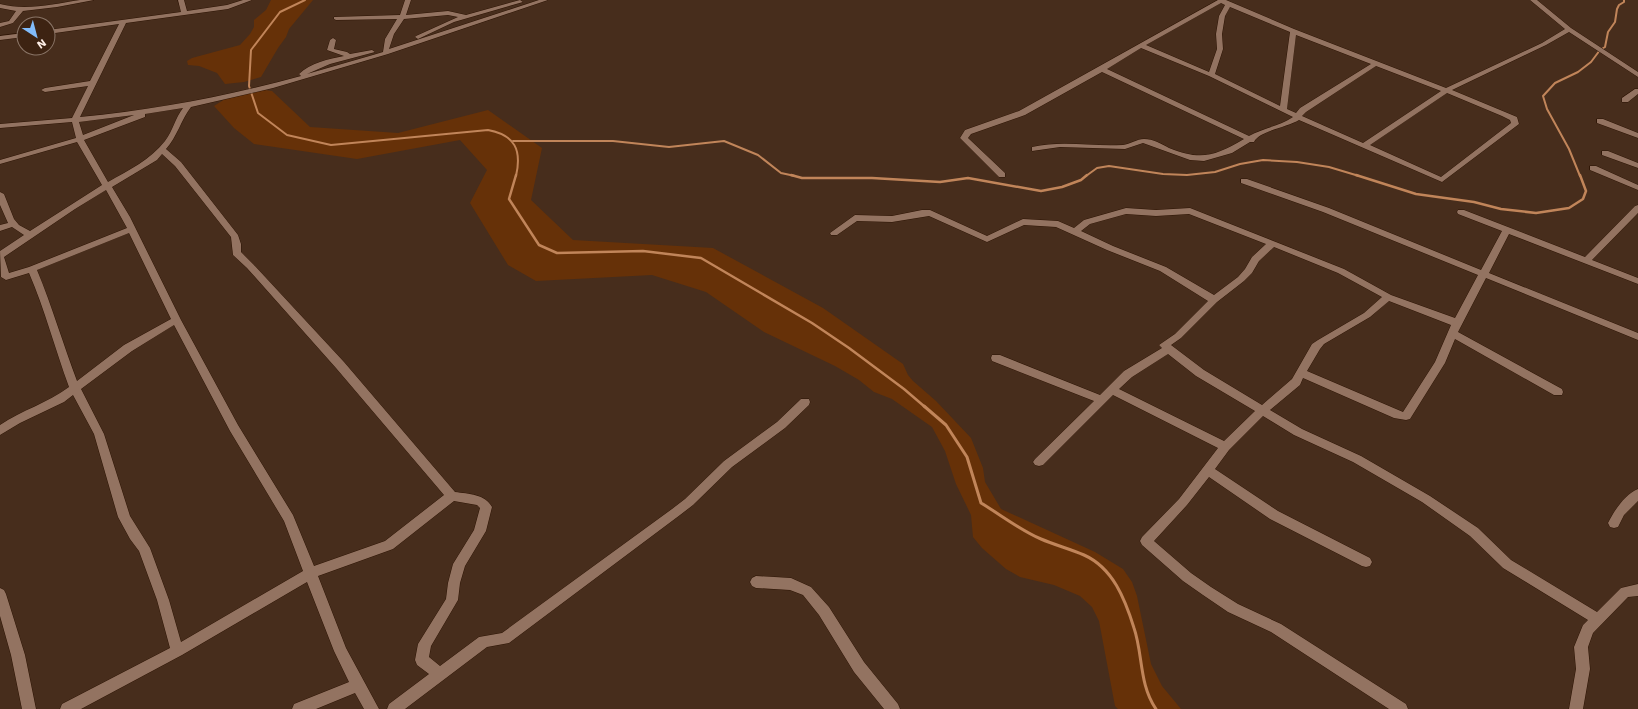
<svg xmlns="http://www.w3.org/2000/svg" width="1638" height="709" font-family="'Work Sans',sans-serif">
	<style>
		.green { fill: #663108 }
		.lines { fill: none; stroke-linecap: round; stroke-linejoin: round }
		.stream-far2 { stroke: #c1855a; stroke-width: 2 }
		.stream-far1 { stroke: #c1855a; stroke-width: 2.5 }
		.stream { stroke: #c1855a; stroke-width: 3 }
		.minor-casing { stroke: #2d1404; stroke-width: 1 }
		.minor { fill: #937361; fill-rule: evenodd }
	</style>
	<rect width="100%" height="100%" fill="#472d1c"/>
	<g class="green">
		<path d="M 271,0 L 313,0 L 289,29 L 286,37 L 278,48 L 261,77 L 244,82 L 225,84 L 217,73 L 199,66 L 188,65 L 187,61 L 192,58 L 240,45 L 250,34 L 254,27 L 254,20 L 266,10 Z"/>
		<path d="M 264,90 L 272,91 L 310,127 L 398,133 L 488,110 L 542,148 L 531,200 L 573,240 L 713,248 L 823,308 L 903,364 L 908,375 L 913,381 L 936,401 L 971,438 L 983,468 L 985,482 L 1001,509 L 1095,552 L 1123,569 L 1132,582 L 1137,596 L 1151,664 L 1162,686 L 1181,709 L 1118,709 L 1115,706 L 1099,621 L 1092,607 L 1080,596 L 1054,585 L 1020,577 L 1006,569 L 982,548 L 973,537 L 971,515 L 956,484 L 945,451 L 932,427 L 892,399 L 874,392 L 859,380 L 835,366 L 764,332 L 706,292 L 652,275 L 536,281 L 508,265 L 470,203 L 487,170 L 460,140 L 357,159 L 254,144 L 234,128 L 214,106 L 225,99 Z"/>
	</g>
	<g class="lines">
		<g class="stream-far2">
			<path d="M 305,0 L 280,12 L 251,50 L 249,86 L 258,113 L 287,135 L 331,145 L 488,130 C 515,135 522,150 516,176"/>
			<path d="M 513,141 L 613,141 L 669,147 L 724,141 L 758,155 L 781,173 L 795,176"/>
			<path d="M 1086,176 L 1097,168 L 1109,166 L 1163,174 L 1187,175 L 1215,172 L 1240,164 L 1263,160 L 1297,162 L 1329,167 L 1359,176"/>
			<path d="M 1580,176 L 1569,149 L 1547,109 L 1543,96 L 1555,83 L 1578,72 L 1591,62 L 1600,50 L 1605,47 L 1608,32 L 1615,22 L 1617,9 L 1619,5 L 1624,2 L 1624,0"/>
		</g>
		<g class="stream-far1">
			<path d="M 516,175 L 509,199 L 539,245 L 557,253 L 643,251 L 701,258 L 812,323 L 849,348 L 904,389 L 925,407"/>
			<path d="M 791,175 L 802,178 L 872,178 L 940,182 L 968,178 L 1041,191 L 1062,187 L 1081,180 L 1087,175"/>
			<path d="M 1356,175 L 1416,194 L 1474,202 L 1501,209 L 1536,213 L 1569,208 L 1583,199 L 1586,191 L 1580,175"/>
		</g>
		<path class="stream" d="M 924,406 L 946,425 L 967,457 L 981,503 C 1001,515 1020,530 1041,539 C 1055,545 1070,549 1084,555 C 1113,568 1125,599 1134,628 C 1143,654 1139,685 1156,709"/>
		<defs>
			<g id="minor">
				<path d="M 80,0 L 94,0 L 57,7 L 23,11 L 13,23 L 0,27 L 0,23 L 9,21 L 16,11 L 0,8 L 0,4 C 26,11 54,4 80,0 Z"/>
				<path d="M 178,0 L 184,0 L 187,11 L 227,5 L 243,0 L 252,0 L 228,9 L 126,23 L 80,117 C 155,110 228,96 301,76 L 299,74 C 310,63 329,59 344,56 L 327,50 L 330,40 L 333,38 L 336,40 L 334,49 L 347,52 L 350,54 L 372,50 L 375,52 L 330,64 L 307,74 L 373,55 L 383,52 L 385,39 L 397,19 L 336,20 L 334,19 L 334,17 L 400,15 L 405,0 L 411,0 L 406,15 L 448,11 L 466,15 L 520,0 L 523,2 L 454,22 L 418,39 L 415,37 L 416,36 L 458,17 L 448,15 L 404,19 L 394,34 L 389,49 L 539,0 L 548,0 L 388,54 L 273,88 L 191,107 C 181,120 177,137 166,149 L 181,162 L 238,235 L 241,244 L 241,252 L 253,264 L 344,362 L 455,492 C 469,494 485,494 492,507 L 486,531 L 465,566 L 460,583 L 458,600 L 431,646 L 429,657 L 440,666 L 479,637 L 502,633 L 672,509 L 685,499 L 724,461 L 777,422 L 801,399 L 809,399 L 810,402 L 809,405 L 785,428 L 732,467 L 693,505 L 680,515 L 509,643 L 487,647 L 405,709 L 387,709 L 389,704 L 429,674 L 417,665 L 415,660 L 418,644 L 446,599 L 448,583 L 453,564 L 474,530 L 480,508 L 477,505 L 454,501 L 393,549 L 318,576 L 346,648 L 379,709 L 364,709 L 355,693 L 316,709 L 292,709 L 294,704 L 349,682 L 334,651 L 307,582 L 182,655 L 81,709 L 60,709 L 62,704 L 170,648 L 157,600 L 139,551 L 130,539 L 118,517 L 94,434 L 73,395 L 64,402 L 20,423 L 0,435 L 0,425 C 22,410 48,403 69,387 C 55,349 45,310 29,273 L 6,280 L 1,277 L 0,251 L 24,235 L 12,227 L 0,231 L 0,225 L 8,223 L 0,205 L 0,192 L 4,194 L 14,219 L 19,225 L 30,231 L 102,185 L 77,142 L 0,164 L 0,160 L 76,138 L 72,122 L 0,128 L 0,124 L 72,118 L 88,86 L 45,92 L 41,90 L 45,88 L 90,81 L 119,24 L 48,34 L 48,30 L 181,12 ZM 183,108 C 175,118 173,131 165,141 C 150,160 129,170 108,182 L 84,140 L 145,117 L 145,114 ZM 134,115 L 83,135 L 79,122 ZM 162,154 L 175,166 L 231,237 L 233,255 L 247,268 L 336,368 L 444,495 L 385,541 L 314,566 L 293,515 L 238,425 L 181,320 L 130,217 L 112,187 L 157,160 ZM 106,190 L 127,228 L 29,267 L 9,273 L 4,257 L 75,209 ZM 129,233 L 171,319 L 124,345 L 77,381 C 63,344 52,306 37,270 ZM 174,325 L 230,431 L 284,521 L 303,571 L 181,642 L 169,600 L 150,548 L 130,516 L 104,434 L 81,389 L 132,351 Z"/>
				<path d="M 1218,0 L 1226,0 L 1294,29 L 1446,88 L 1542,43 L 1565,29 L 1530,0 L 1537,0 L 1571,28 L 1638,72 L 1638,77 L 1569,32 L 1546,45 L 1452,90 L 1517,117 L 1519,124 L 1442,182 L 1299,120 C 1288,127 1259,131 1254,142 L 1250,142 L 1232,153 L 1204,161 L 1190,160 L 1143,143 L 1125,149 L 1060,147 L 1032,151 L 1032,147 C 1064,140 1092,147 1123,145 C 1130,144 1137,139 1144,139 C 1153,139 1162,144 1169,148 C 1201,161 1215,156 1244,139 L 1102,72 L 1025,115 L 971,134 L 968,138 L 1005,173 L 1005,177 L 999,177 L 960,138 L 965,130 L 1019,111 ZM 1221,3 L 1225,5 L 1219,16 L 1216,34 L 1217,49 L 1209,72 L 1146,45 ZM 1230,7 L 1290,32 L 1280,106 L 1215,74 L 1223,49 L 1222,34 L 1225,16 ZM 1296,35 L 1371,64 L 1300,108 L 1296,113 L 1287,109 ZM 1141,48 L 1209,76 L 1293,117 C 1280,126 1263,128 1249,136 L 1107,69 ZM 1376,66 L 1441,91 L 1363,143 L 1302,116 L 1306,112 ZM 1447,93 L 1502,116 L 1510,120 L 1511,123 L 1441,177 L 1370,145 Z"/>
				<path d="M 24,33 L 24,37 L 0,40 L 0,36 Z"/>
				<path d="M 1635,89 L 1638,89 L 1638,94 L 1628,102 L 1622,102 L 1622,98 Z"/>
				<path d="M 1597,119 L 1603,119 L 1638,133 L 1638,138 L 1597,123 Z"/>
				<path d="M 1602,151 L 1608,151 L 1638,163 L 1638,168 L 1602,155 Z"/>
				<path d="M 1590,166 L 1596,166 L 1638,185 L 1638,190 L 1590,170 Z"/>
				<path d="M 1241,179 L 1247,179 L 1329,208 L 1481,270 L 1502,231 L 1458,214 L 1457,212 L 1458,210 L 1464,210 L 1585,257 L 1635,206 L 1638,205 L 1638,213 L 1592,260 L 1638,278 L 1638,284 L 1509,234 L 1489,273 L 1638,333 L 1638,340 L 1486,278 L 1458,332 L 1562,389 L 1563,392 L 1562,395 L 1554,395 L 1455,339 L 1445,363 L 1410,419 L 1406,420 L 1394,418 L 1303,378 L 1300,385 L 1270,410 L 1302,429 L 1361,456 L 1430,496 L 1478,528 L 1511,560 L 1597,612 L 1621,588 L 1638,584 L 1638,596 L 1628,597 L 1593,633 L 1588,647 L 1590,669 L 1583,709 L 1569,709 L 1576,669 L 1574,647 L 1583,625 L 1588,620 L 1503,568 L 1470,536 L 1422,502 L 1353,462 L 1294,435 L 1263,416 L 1229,450 L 1215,469 L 1278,511 L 1370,558 L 1372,562 L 1370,566 L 1366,567 L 1362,566 L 1270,519 L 1209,477 L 1187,505 L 1154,541 L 1191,573 L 1211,587 L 1238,604 L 1281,624 L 1406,704 L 1408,709 L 1389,709 L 1271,632 L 1228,612 L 1203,595 L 1183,581 L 1142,545 L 1140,541 L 1142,537 L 1179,499 L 1218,448 L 1113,395 L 1043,465 L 1039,466 L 1035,465 L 1033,462 L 1035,459 L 1094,401 L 992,361 L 991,358 L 992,355 L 1000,355 L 1100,395 L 1124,371 L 1162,348 L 1159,345 L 1175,334 L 1208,301 L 1160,271 L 1107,250 L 1056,227 L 1024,225 L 987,242 L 929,216 L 892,222 L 857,221 L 837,235 L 831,235 L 830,233 L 855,215 L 892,216 L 922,210 L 930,210 L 987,236 L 1023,219 L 1058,221 L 1074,228 L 1084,220 L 1126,208 L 1156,210 L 1190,208 L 1344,269 L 1391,295 L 1455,318 L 1478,275 L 1323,212 L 1241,183 ZM 1126,214 L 1156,216 L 1189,214 L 1266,244 L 1252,257 L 1245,269 L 1238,277 L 1214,295 L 1166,267 L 1113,246 L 1081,231 L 1090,224 ZM 1274,247 L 1338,273 L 1382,297 L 1364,313 L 1318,340 L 1312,344 L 1292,379 L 1262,405 L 1204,370 L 1171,345 L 1181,338 L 1217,302 L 1244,281 L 1252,273 L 1259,261 ZM 1389,301 L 1451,325 L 1435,362 L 1403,412 L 1307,371 L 1320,349 L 1324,344 L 1370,317 ZM 1168,354 L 1196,376 L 1255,411 L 1224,441 L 1119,389 L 1132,377 Z"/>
				<path d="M 1638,489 L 1638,501 L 1624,515 L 1618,527 L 1614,528 L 1610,527 L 1608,523 C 1614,511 1625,494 1638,489 Z"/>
				<path d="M 756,576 L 791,578 L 811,587 L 829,607 L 864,662 L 898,704 L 900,709 L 884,709 L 854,672 L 819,615 L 803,595 L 790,590 L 756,588 L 752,586 L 750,582 L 752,578 Z"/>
				<path d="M 0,588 L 4,590 L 6,594 L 25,655 L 36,709 L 22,709 L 11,655 L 0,616 Z"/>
			</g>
		</defs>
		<use href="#minor" class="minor-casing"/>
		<use href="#minor" class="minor"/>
	</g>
	<g transform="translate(36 36) rotate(144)"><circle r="19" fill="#3d2312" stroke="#8a7567"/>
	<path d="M0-3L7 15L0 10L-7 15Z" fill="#82bcfa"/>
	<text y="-6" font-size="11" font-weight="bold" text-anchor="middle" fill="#feefe7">N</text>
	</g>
</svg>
